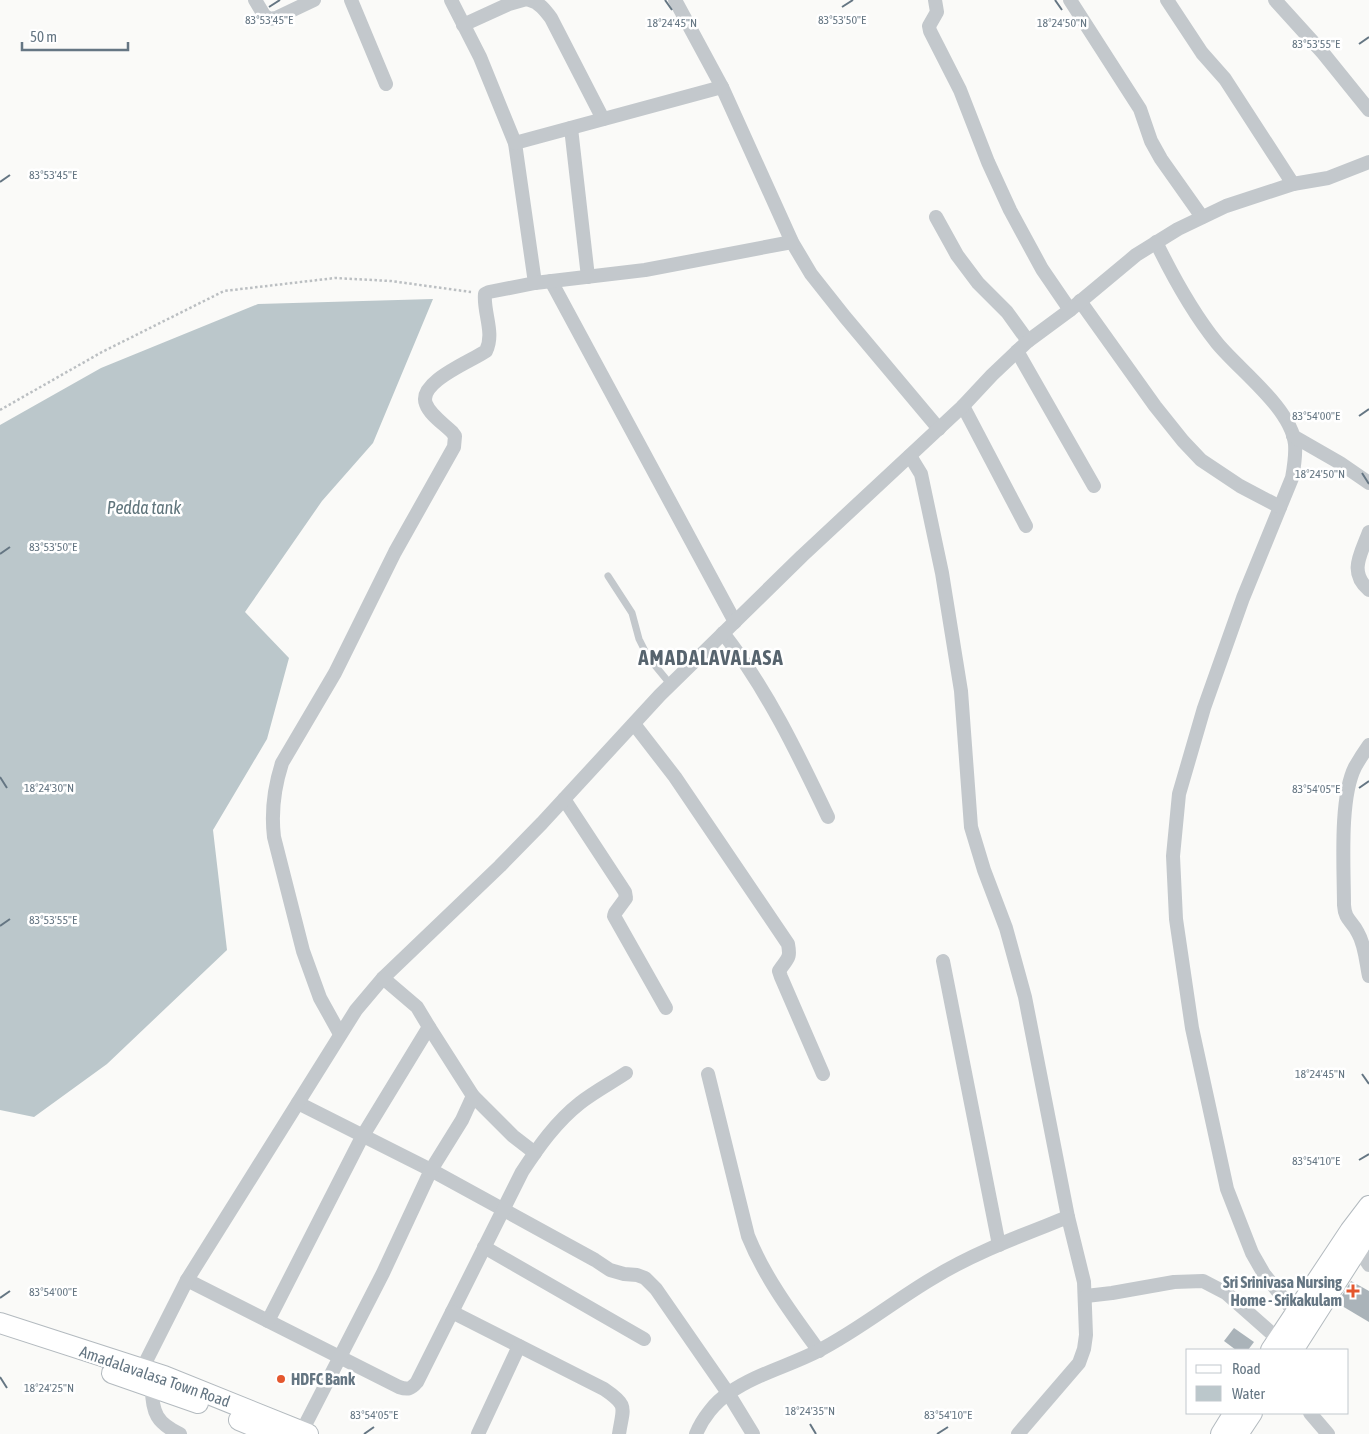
<svg xmlns="http://www.w3.org/2000/svg" width="1369" height="1434" font-family="'Asap Condensed',sans-serif">
	<style>
		.water { fill: #bbc7cb }
		.building { fill: #aab3b9 }
		.lines { fill: none; stroke-linecap: round; stroke-linejoin: round }
		.secondary-casing { stroke: #b3babf; stroke-width: 22 }
		.path { stroke: #bbbfc2; stroke-width: 2.5; stroke-dasharray: 2.5 2.5; stroke-linecap: butt }
		.lane { stroke: #c3c8cc; stroke-width: 7 }
		.street { stroke: #c3c8cc; stroke-width: 14 }
		.secondary { stroke: #fff; stroke-width: 20 }
		.ticks { fill: none; stroke: #657683; stroke-width: 2 }
		.poi-dot { fill: #e4572e; stroke: #fff; stroke-width: 2 }
		.labels { text-anchor: middle; stroke-width: 5; stroke-linejoin: round; paint-order: stroke }
		.poi-label { font-size: 16px; font-weight: bold; fill: #657683; stroke: #fff; text-anchor: end }
		.street-label { font-size: 16px; fill: #657683; stroke: #fff }
		.water-label { font-size: 18px; font-style: italic; fill: #60757c; stroke: #fff }
		.district-label { font-size: 21px; font-weight: bold; letter-spacing: 1px; fill: #57646e; stroke: #fff }
		.ticks-label { font-size: 12px; text-anchor: middle; fill: #657683; stroke: #fff; stroke-width: 5; stroke-linejoin: round; paint-order: stroke }
	</style>
	<rect width="100%" height="100%" fill="#fafaf8"/>
	<path class="water" d="M 433,299 L 373,443 L 322,501 L 245,612 L 289,658 L 267,739 L 213,830 L 227,950 L 107,1064 L 34,1117 L 0,1110 L 0,425 L 101,368 L 258,304 Z"/>
	<g class="building">
		<path d="M 1351,1281 L 1369,1291 L 1369,1322 L 1337,1303 Z"/>
		<path d="M 1234,1328 L 1254,1342 L 1248,1350 L 1236,1350 L 1224,1341 Z"/>
	</g>
	<g class="lines">
		<defs>
			<g id="secondary">
				<path d="M 0,1323 L 164,1376 L 308,1434"/>
				<path d="M 1271,1350 L 1350,1231 L 1369,1206"/>
				<path d="M 1293,1350 L 1369,1231"/>
				<path d="M 112,1373 L 198,1403"/>
				<path d="M 239,1420 L 272,1434"/>
				<path d="M 1221,1434 L 1234,1413"/>
				<path d="M 1238,1434 L 1252,1413"/>
			</g>
		</defs>
		<use href="#secondary" class="secondary-casing"/>
		<path class="path" d="M 0,410 L 102,352 L 224,291 L 335,278 L 391,281 L 471,292"/>
		<path class="lane" d="M 608,576 L 632,613 L 639,639 L 648,657 L 671,685"/>
		<g class="street">
			<path d="M 255,0 L 264,15 L 269,19 L 276,18 L 314,0"/>
			<path d="M 351,0 L 386,84"/>
			<path d="M 451,0 L 480,57 L 515,143 L 535,283"/>
			<path d="M 529,0 C 539,2 545,10 551,18 L 603,119"/>
			<path d="M 675,0 L 722,87 L 792,242 L 811,274 L 845,317 L 939,429"/>
			<path d="M 935,0 L 937,12 L 929,26 L 930,31 L 960,90 L 988,162 L 1010,210 L 1042,269 L 1070,310"/>
			<path d="M 1070,0 L 1140,109 L 1151,141 L 1161,159 L 1202,217"/>
			<path d="M 1167,0 L 1202,53 L 1225,79 L 1293,184"/>
			<path d="M 1275,0 L 1323,53 L 1369,110"/>
			<path d="M 463,25 L 509,4 L 523,0"/>
			<path d="M 571,128 L 588,277"/>
			<path d="M 515,143 L 722,87"/>
			<path d="M 936,217 L 957,255 L 978,283 L 1007,312 L 1028,341"/>
			<path d="M 1156,242 C 1173,277 1192,312 1217,343 C 1239,370 1291,408 1295,444 C 1296,456 1294,467 1292,478 L 1243,598 L 1204,708 L 1179,794 L 1173,856 L 1176,919 L 1192,1028 L 1227,1189 L 1252,1253 L 1264,1274 L 1295,1313"/>
			<path d="M 551,281 L 735,622"/>
			<path d="M 1080,301 L 1155,406 L 1183,441 L 1201,460 L 1240,486 L 1280,507"/>
			<path d="M 1017,351 L 1094,486"/>
			<path d="M 963,406 L 1026,526"/>
			<path d="M 1293,436 L 1340,463 L 1369,483"/>
			<path d="M 910,456 L 921,474 L 942,573 L 961,691 L 971,827 L 984,870 L 1006,928 L 1025,997 L 1068,1217 L 1084,1282 L 1086,1335 L 1084,1349 L 1079,1363 L 1018,1434"/>
			<path d="M 1369,532 C 1361,554 1348,572 1369,590"/>
			<path d="M 723,633 C 767,689 798,754 828,817"/>
			<path d="M 634,724 L 675,777 L 788,944 C 791,960 787,958 779,971 L 781,977 L 823,1074"/>
			<path d="M 564,799 L 625,892 L 626,898 L 615,913 L 614,916 L 666,1008"/>
			<path d="M 943,961 L 999,1245"/>
			<path d="M 1369,976 C 1366,962 1365,945 1358,933 C 1352,920 1345,921 1344,905 C 1344,869 1339,799 1355,767 C 1359,760 1364,752 1369,745"/>
			<path d="M 429,1027 L 473,1096 L 513,1136 L 535,1153"/>
			<path d="M 340,1034 L 320,998 L 303,951 L 274,837 C 271,812 274,788 282,763 L 335,673 L 395,552 L 454,447 L 455,436 L 452,432 C 444,424 430,415 426,404 C 417,382 472,361 486,351 C 495,333 483,312 485,294 L 489,292 L 535,283 L 645,270 L 792,242"/>
			<path d="M 708,1074 L 748,1236 C 765,1278 792,1314 819,1351"/>
			<path d="M 298,1103 L 431,1170 L 595,1260 L 610,1270 L 624,1274 L 637,1275 L 645,1278 L 656,1289 L 728,1393 L 753,1434"/>
			<path d="M 484,1247 L 644,1339"/>
			<path d="M 1358,1248 L 1369,1265"/>
			<path d="M 187,1280 L 399,1387 C 408,1390 411,1389 417,1382 L 522,1172 C 539,1146 556,1122 580,1103 C 594,1092 611,1083 626,1073"/>
			<path d="M 1086,1296 L 1112,1293 L 1174,1282 L 1203,1281 L 1226,1293 L 1278,1339"/>
			<path d="M 452,1312 L 604,1389 C 629,1406 623,1407 619,1434"/>
			<path d="M 268,1321 L 362,1137 L 429,1027 L 417,1007 L 383,978"/>
			<path d="M 138,1377 L 187,1280 L 356,1010 L 383,978 L 500,866 L 542,823 L 660,695 L 802,556 L 963,406 L 992,375 L 1028,341 L 1070,310 L 1136,255 L 1178,229 L 1226,206 L 1293,184 L 1328,178 L 1369,162"/>
			<path d="M 152,1388 C 152,1413 157,1423 180,1434"/>
			<path d="M 1310,1413 L 1328,1434"/>
			<path d="M 302,1431 L 383,1273 L 431,1170 L 462,1120 L 473,1096"/>
			<path d="M 478,1434 L 519,1346"/>
			<path d="M 696,1434 C 702,1419 715,1402 729,1393 C 756,1374 789,1366 818,1351 C 859,1330 894,1301 933,1278 C 975,1252 1023,1235 1068,1217"/>
		</g>
		<use href="#secondary" class="secondary"/>
	</g>
	<path class="ticks" d="M 665,0 L 672,10M 1055,0 L 1062,10M 269,7 L 280,0M 842,7 L 853,0M 1359,44 L 1369,37M 0,182 L 10,175M 1359,416 L 1369,409M 1362,473 L 1369,484M 0,554 L 10,547M 0,777 L 7,788M 1359,788 L 1369,781M 0,926 L 10,919M 1362,1074 L 1369,1084M 1359,1160 L 1369,1154M 0,1298 L 10,1291M 0,1377 L 7,1388M 810,1424 L 816,1434M 364,1434 L 374,1427M 937,1434 L 948,1427"/>
	<g class="poi-dot">
		<path d="M1350.5 1283.5h5v5h5v5h-5v5h-5v-5h-5v-5h5z"/>
		<circle cx="281" cy="1379" r="5"/>
	</g>
	<g class="labels">
		<g class="poi-label">
			<text x="1342" y="1288">Sri Srinivasa Nursing<tspan x="1342" dy="18">Home - Srikakulam</tspan></text>
			<text x="291" y="1385" text-anchor="start">HDFC Bank</text>
		</g>
		<g class="street-label">
			<text transform="translate(155 1376) rotate(19)" y="6">Amadalavalasa Town Road</text>
		</g>
		<g class="water-label">
			<text x="144" y="514">Pedda tank</text>
		</g>
		<g class="district-label">
			<text x="711" y="665">AMADALAVALASA</text>
		</g>
	</g>
	<g class="ticks-label">
		<text x="269" y="24">83°53'45"E</text>
		<text x="842" y="24">83°53'50"E</text>
		<text x="672" y="27">18°24'45"N</text>
		<text x="1062" y="27">18°24'50"N</text>
		<text x="1316" y="48">83°53'55"E</text>
		<text x="53" y="179">83°53'45"E</text>
		<text x="1316" y="420">83°54'00"E</text>
		<text x="1320" y="478">18°24'50"N</text>
		<text x="53" y="551">83°53'50"E</text>
		<text x="49" y="792">18°24'30"N</text>
		<text x="1316" y="793">83°54'05"E</text>
		<text x="53" y="924">83°53'55"E</text>
		<text x="1320" y="1078">18°24'45"N</text>
		<text x="1316" y="1165">83°54'10"E</text>
		<text x="53" y="1296">83°54'00"E</text>
		<text x="49" y="1392">18°24'25"N</text>
		<text x="810" y="1415">18°24'35"N</text>
		<text x="374" y="1419">83°54'05"E</text>
		<text x="948" y="1419">83°54'10"E</text>
	</g>
	<rect x="1186" y="1349" width="162" height="65" fill="#ffffff" stroke="#c1c8cd"/>
	<rect x="1196" y="1365" width="25" height="8" fill="#ffffff" stroke="#c1c8cd"/>
	<text x="1232" y="1374" font-size="15" fill="#657683">Road</text>
	<rect x="1196" y="1386" width="25" height="15" fill="#bbc7cb" stroke="#c1c8cd"/>
	<text x="1232" y="1399" font-size="15" fill="#657683">Water</text>
	<path d="M22 42v8h106v-8" fill="none" stroke="#657683" stroke-width="2.5"/>
	<text x="30" y="42" font-size="15" fill="#657683" stroke="#ffffff" stroke-width="4" paint-order="stroke">50 m</text>
</svg>
